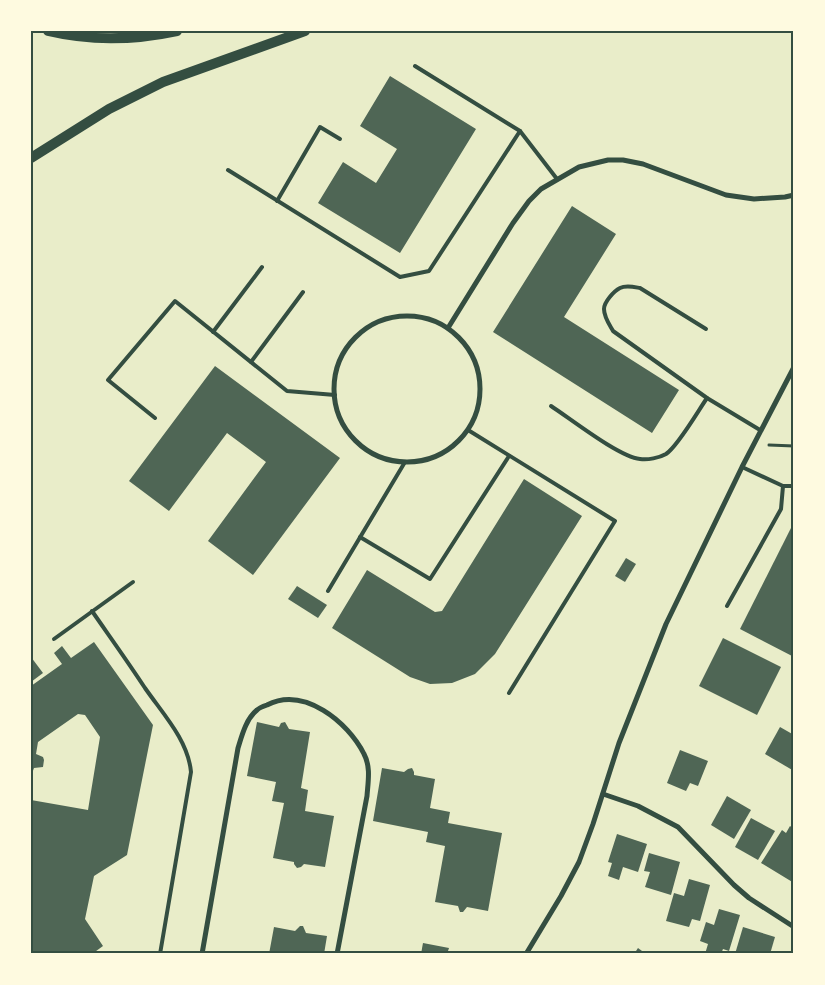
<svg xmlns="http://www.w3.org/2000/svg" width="825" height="985" font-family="Raleway,sans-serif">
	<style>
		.building { fill: #4f6655 }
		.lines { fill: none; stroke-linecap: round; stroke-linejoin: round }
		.path { stroke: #344e41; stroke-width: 3 }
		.service { stroke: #344e41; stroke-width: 4 }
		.minor { stroke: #344e41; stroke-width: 5 }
		.secondary { stroke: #344e41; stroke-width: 10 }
		.neatline { fill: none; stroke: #344e41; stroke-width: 2 }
	</style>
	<rect width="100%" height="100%" fill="#e9edc9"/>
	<g class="building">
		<path d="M 390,76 L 476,129 L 400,253 L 318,203 L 343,162 L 376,183 L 397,149 L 360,126 Z"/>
		<path d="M 572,206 L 616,234 L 564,317 L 679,390 L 652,433 L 493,332 Z"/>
		<path d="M 215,366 L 340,458 L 253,575 L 208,541 L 266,462 L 227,433 L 169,511 L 129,481 Z"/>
		<path d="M 524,479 L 582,516 L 495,654 L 475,674 L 452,683 L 430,684 L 410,677 L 332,628 L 367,570 L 435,612 L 442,611 Z"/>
		<path d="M 794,522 L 794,657 L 740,629 Z"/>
		<path d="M 626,558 L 636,564 L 625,582 L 615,576 Z"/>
		<path d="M 297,586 L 327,605 L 318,618 L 288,599 Z"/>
		<path d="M 723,638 L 781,667 L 757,715 L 699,686 Z"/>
		<path d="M 94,642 L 153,725 L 127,855 L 94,876 L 85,919 L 103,946 L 92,954 L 31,954 L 31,800 L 88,810 L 100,737 L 85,715 L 78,714 L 38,742 L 36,754 L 43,757 L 44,760 L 43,767 L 34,768 L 31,776 L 31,686 L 62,664 L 54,653 L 62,646 L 71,658 Z"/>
		<path d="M 31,657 L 43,673 L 31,682 Z"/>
		<path d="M 257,722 L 279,727 L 281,723 L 285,722 L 289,729 L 310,732 L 301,788 L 308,790 L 305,811 L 334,816 L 325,867 L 304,864 L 301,867 L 297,868 L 294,864 L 294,862 L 273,858 L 284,803 L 272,801 L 276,782 L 247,776 Z"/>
		<path d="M 780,727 L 794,735 L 794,771 L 765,754 Z"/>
		<path d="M 680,750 L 708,761 L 698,786 L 690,783 L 686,791 L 667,783 Z"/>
		<path d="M 382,768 L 404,772 L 408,769 L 412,768 L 414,772 L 414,775 L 435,779 L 430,808 L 450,812 L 448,823 L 502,833 L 488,911 L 467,907 L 463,912 L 460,912 L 458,906 L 435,902 L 445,846 L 426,842 L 428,832 L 373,821 Z"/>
		<path d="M 727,796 L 751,810 L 734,839 L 711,825 Z"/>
		<path d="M 751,818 L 775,831 L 758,860 L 735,847 Z"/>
		<path d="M 790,826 L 794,829 L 794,883 L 761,863 L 782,830 L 786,833 Z"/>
		<path d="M 617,834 L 647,844 L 638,872 L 623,867 L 619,880 L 608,876 L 612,863 L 608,862 Z"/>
		<path d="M 649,853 L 680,862 L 671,895 L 645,887 L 650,872 L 644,871 Z"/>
		<path d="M 689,879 L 710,885 L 700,921 L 692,919 L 689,927 L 666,921 L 674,893 L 684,896 Z"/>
		<path d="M 719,909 L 740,915 L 729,951 L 723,949 L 721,954 L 705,954 L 708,944 L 700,941 L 706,922 L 714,925 Z"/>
		<path d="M 300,926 L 303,926 L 306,933 L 327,936 L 324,954 L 269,954 L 274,927 L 295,931 Z"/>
		<path d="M 743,927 L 775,937 L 770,954 L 735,954 Z"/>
		<path d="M 423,943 L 449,948 L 447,954 L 421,954 Z"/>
		<path d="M 638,948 L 646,954 L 634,954 Z"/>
	</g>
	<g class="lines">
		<path class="path" d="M 769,445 L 794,446"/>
		<g class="service">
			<path d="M 415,66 L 520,131 L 557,179"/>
			<path d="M 228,170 L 400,277 L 429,271 L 520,131"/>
			<path d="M 277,201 L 320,127 L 340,139"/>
			<path d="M 706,329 L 640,288 C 634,287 626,285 620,288 C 614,291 604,302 604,309 C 604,317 609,324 613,331 L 707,398 L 760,430"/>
			<path d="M 213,332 L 262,267"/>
			<path d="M 251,362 L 303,292"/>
			<path d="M 551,406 C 571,419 619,457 640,459 C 648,460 659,458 666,454 C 678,446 698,411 707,398"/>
			<path d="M 155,418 L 108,380 L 175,301 L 287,391 L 335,395"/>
			<path d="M 468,430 L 615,521 L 509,693"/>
			<path d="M 742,467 L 783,486 L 794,486"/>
			<path d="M 360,537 L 430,579 L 509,456"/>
			<path d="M 328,591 L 405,462"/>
			<path d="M 727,606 L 781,509 L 783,486"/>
			<path d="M 92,611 C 110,637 128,662 145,688 C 163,714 188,740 191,772 L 160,954"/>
			<path d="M 54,639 L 133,582"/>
		</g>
		<g class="minor">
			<circle cx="407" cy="389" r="73"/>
			<path d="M 448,328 L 513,223 L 529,201 L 541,189 L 579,167 L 608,160 L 623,160 L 643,164 L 726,195 L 754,199 L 785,197 L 794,195"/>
			<path d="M 603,794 L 638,806 L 678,827 L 734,885 L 749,898 L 794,927"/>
			<path d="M 202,954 L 238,748 C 242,735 246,719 257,710 C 259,708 264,706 267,705 C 304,686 348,722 364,754 C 371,767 368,782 367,796 L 337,954"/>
			<path d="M 526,954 L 561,896 L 579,862 L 593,824 L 619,743 L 666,624 L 742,467 L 794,367"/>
		</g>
		<g class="secondary">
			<path d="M 48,31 C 90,41 135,40 177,31"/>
			<path d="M 31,158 L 109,109 L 163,82 L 305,31"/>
		</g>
	</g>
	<rect width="825" height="985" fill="none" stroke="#fefae0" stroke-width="65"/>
	<rect x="32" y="32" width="760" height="920" class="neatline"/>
</svg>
